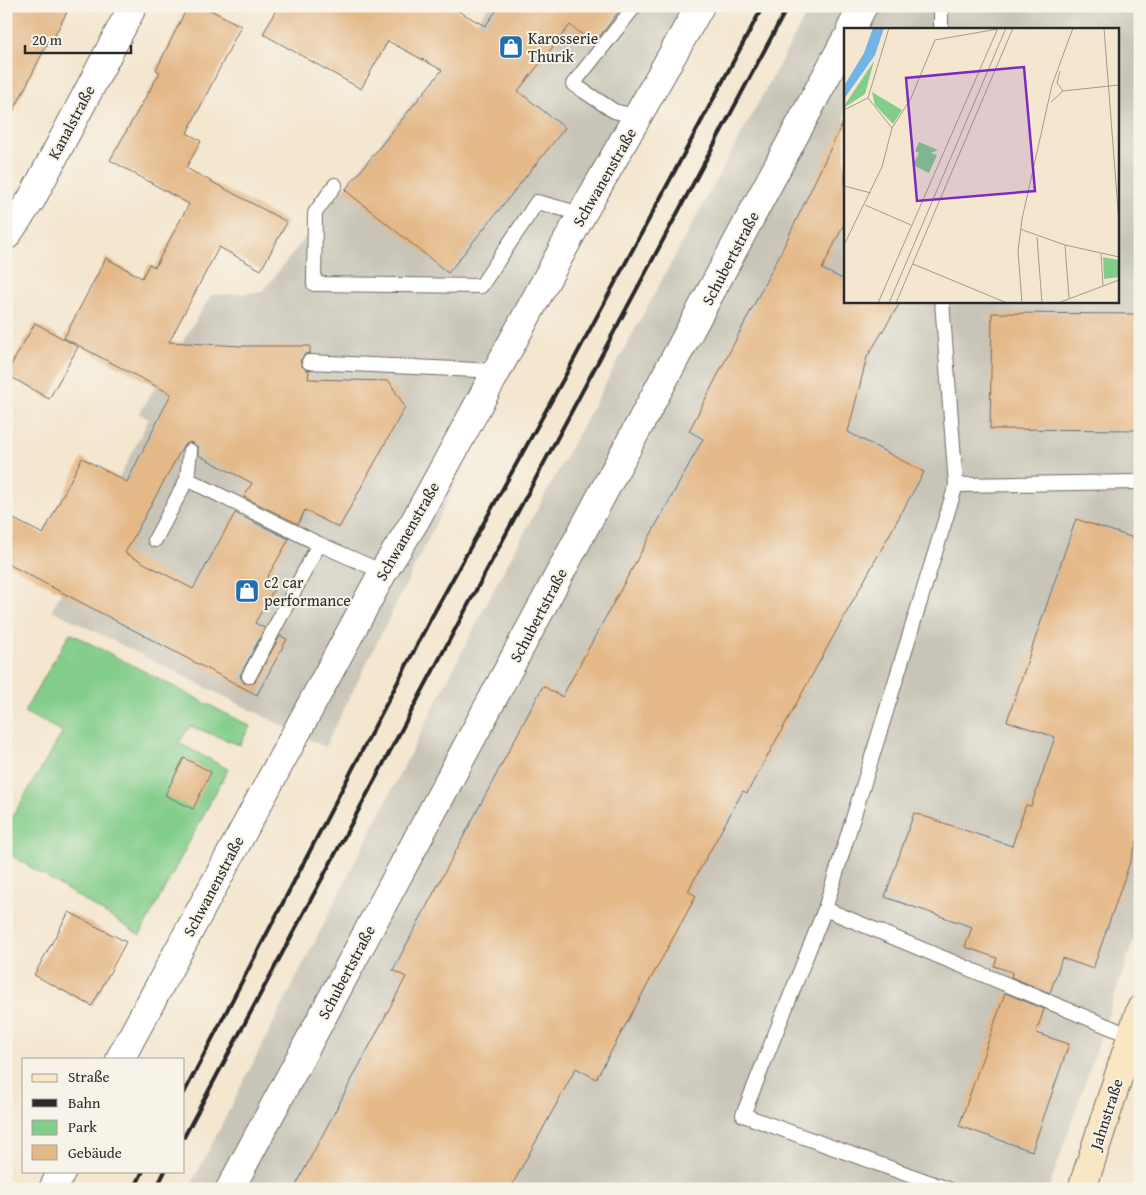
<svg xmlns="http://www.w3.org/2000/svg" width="1146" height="1195" font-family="'Gentium Book Plus',serif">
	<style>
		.industrial { fill: #c8c4b8; fill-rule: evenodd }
		.green { fill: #83cd8b; stroke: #577c5b }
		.building { fill: #e4b887 }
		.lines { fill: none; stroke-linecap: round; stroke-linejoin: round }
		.lane-casing { stroke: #716c64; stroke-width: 16 }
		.street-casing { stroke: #716c64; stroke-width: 30 }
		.secondary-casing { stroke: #716c64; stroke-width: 30 }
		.lane { stroke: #fff; stroke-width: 14 }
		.street { stroke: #fff; stroke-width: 28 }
		.secondary { stroke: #f9e7c3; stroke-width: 28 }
		.rail { stroke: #2b2b2b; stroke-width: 4 }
		.labels { text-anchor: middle; stroke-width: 4; stroke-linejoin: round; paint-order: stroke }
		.poi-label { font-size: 16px; fill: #2b2b2b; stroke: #f7f3e8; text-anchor: start }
		.street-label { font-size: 16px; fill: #2b2b2b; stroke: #f7f3e8 }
		.inset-road { fill: none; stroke: #a49b8d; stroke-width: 1 }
		.view { fill: #7b2cbf; fill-opacity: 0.15; stroke: #7b2cbf; stroke-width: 2.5 }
		.inset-edge { fill: none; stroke: #2b2b2b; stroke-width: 2.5 }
	</style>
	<rect width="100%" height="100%" fill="#f7f3e8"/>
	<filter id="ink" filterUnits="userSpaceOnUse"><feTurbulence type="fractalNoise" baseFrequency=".02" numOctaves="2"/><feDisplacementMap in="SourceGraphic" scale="10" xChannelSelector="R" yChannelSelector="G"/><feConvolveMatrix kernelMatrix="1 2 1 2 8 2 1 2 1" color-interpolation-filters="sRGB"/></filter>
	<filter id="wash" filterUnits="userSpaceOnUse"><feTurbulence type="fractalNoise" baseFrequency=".0096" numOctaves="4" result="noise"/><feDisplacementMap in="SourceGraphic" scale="20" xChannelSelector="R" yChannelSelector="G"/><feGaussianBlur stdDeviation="1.12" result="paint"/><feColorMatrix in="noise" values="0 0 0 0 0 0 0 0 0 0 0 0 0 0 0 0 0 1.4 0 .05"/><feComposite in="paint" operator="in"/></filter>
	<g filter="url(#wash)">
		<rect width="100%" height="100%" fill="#f4e6cf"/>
		<g class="industrial">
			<path d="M 489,6 L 693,6 L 325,747 L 52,610 L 149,419 L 139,414 L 211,295 L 262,292 Z"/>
			<path d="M 811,6 L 1140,6 L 1140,921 L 1049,1189 L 189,1189 L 498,581 ZM 845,29 L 1117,29 L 1117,301 L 845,301 Z"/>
		</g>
		<path class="green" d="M 70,633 L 250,726 L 240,745 L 190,726 L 179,743 L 228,769 L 140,935 L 6,852 L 6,827 L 63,732 L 24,712 Z"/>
		<g id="blocks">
			<g class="building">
				<path d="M 6,6 L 70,6 L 51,43 L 48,42 L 6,126 Z"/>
				<path d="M 188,6 L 203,6 L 241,26 L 187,133 L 201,141 L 186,168 L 287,222 L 261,270 L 219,247 L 169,342 L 241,346 L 310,346 L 310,353 L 305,354 L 300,361 L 302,366 L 309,371 L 308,379 L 389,381 L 405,407 L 339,528 L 305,510 L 298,524 L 244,497 L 252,483 L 198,455 L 198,447 L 190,442 L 183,446 L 125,553 L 193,589 L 235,513 L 289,539 L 264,583 L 274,589 L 255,623 L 265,628 L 240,676 L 244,683 L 254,683 L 280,636 L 287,639 L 257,695 L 6,563 L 6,515 L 43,534 L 82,458 L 127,482 L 171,394 L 64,338 L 106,258 L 142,278 L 149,264 L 155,267 L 189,204 L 110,160 L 160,72 L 156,70 Z"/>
				<path d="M 278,6 L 449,6 L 485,26 L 500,6 L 623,6 L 594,44 L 570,25 L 518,91 L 565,128 L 448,273 L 345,190 L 442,70 L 388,41 L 361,89 L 263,34 Z"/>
				<path d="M 845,118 L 845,222 L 822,269 L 845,280 L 845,301 L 901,301 L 867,357 L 848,432 L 924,472 L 747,793 L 743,791 L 688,891 L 696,896 L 596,1079 L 576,1068 L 510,1189 L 294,1189 L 406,977 L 393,970 L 543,686 L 562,697 L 703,439 L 689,431 L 782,250 Z"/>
				<path d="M 992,313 L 1140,314 L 1140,430 L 990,429 Z"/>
				<path d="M 35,323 L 78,347 L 49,399 L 6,374 Z"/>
				<path d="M 1076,519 L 1140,540 L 1140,833 L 1093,969 L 1062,958 L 1050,993 L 1011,977 L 1012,972 L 994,966 L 997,958 L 965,947 L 972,927 L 885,897 L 914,813 L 1012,846 L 1026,805 L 1031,806 L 1055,737 L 1007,721 Z"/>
				<path d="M 184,758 L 211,772 L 193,809 L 165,795 Z"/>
				<path d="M 69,912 L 126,942 L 92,1006 L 34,975 Z"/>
				<path d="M 1005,993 L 1044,1009 L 1036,1033 L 1069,1044 L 1032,1151 L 959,1126 Z"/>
			</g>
		</g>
	</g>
	<g filter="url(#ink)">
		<use href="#blocks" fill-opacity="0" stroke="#716c64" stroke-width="1"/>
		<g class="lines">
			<defs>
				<g id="lane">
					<path d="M 635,6 L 573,84 L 614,111 L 638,117"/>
					<path d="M 941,29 L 941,6"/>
					<path d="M 335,185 L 315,213 L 314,284 L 481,286 L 537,202 L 582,214"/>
					<path d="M 942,301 L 956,485"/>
					<path d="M 309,362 L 497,371"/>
					<path d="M 187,479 L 190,451"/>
					<path d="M 155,540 L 187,479 L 319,544 L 383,572"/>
					<path d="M 249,676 L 319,544"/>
					<path d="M 825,909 L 1131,1036"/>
					<path d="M 948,1189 L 743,1115 L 825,909 L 956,485 L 1140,482"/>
				</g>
				<g id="street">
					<path d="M 851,29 L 863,6"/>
					<path d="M 6,236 L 31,200 L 133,6"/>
					<path d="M 120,1059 L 383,572 L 415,521 L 582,214 L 700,6"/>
					<path d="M 53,1189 L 62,1171"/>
					<path d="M 230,1189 L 845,41"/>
				</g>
				<path id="secondary" d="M 1082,1189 L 1140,1010"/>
			</defs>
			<use href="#lane" class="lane-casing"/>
			<use href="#street" class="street-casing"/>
			<use href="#secondary" class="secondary-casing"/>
			<use href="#lane" class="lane"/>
			<use href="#street" class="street"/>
			<use href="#secondary" class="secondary"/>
			<g class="rail">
				<path d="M 184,1093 L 430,620 L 564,378 L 763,6"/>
				<path d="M 184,1137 L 788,6"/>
				<path d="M 134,1189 L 143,1171"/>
				<path d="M 156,1189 L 165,1171"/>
			</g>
		</g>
	</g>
	<defs>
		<symbol id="shop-square" viewBox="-11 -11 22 22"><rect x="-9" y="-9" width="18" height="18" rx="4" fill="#1f6fb2" stroke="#f7f3e8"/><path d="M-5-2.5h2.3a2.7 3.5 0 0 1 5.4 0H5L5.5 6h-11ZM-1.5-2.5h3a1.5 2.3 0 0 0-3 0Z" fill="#fff"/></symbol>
	</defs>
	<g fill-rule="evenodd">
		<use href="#shop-square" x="497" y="33" width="28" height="28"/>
		<use href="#shop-square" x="233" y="577" width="28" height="28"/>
	</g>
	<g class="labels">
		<g class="poi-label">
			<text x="528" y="44">Karosserie<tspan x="528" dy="18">Thurik</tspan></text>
			<text x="264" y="588">c2 car<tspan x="264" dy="18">performance</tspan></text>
		</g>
		<g class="street-label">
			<text transform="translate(71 122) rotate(-62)" y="6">Kanalstraße</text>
			<text transform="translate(604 177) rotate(-60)" y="6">Schwanenstraße</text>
			<text transform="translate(730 258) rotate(-62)" y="6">Schubertstraße</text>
			<text transform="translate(407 531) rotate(-60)" y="6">Schwanenstraße</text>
			<text transform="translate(538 615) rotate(-62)" y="6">Schubertstraße</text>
			<text transform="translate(213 886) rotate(-62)" y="6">Schwanenstraße</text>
			<text transform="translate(346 972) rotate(-62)" y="6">Schubertstraße</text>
			<text transform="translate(1106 1114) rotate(-72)" y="6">Jahnstraße</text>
		</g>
	</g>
	<g transform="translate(844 28)">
		<rect width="275" height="275" fill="#f4e6cf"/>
		<path d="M 30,33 L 21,66 L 1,79 L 0,78 ZM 28,64 L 58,82 L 49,96 L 31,77 ZM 75,114 L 94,122 L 87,125 L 93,127 L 85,145 L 69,137 L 75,125 L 71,123 ZM 259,229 L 275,232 L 275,249 L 260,251 Z" fill="#83cd8b"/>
		<path d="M 29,0 L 40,0 L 31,27 L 0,71 L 0,58 L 20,25 Z" fill="#70b5e6"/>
		<path class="inset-road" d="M 260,0 L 275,195M 216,43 L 213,55 L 219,63M 24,70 L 48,100M 207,74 L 219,63 L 275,57M 0,82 L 24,70 L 45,0M 0,158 L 27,165M 21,177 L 67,197M 176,201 L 221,217 L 275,229M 193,209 L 198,275M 0,217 L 38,139 L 48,100 L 67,70 L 91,12 L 154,1M 221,217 L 225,270M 257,226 L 259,258M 69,236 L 163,275M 34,275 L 154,0M 45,275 L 162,0M 52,275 L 169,0M 178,275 L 174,223 L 178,191 L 208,57 L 229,0M 214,275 L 275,252"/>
		<path class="view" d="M 180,39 L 191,163 L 73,173 L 62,50 Z"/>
		<rect width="275" height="275" class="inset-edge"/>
	</g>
	<rect width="1146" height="1195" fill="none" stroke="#f7f3e8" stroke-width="25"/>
	<rect x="22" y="1058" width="162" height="115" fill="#f7f3e8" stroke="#a5a39c"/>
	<rect x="32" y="1074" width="25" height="8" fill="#f9e7c3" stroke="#a5a39c"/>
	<text x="68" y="1082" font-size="15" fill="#2b2b2b">Straße</text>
	<rect x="32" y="1099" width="25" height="8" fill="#2b2b2b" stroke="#a5a39c"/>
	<text x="68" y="1108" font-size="15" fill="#2b2b2b">Bahn</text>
	<rect x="32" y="1120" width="25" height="15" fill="#83cd8b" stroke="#a5a39c"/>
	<text x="68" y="1132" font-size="15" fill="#2b2b2b">Park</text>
	<rect x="32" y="1145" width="25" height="15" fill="#e4b887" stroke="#a5a39c"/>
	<text x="68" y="1158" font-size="15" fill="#2b2b2b">Gebäude</text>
	<path d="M25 45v8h106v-8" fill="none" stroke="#2b2b2b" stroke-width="2.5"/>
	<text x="32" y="45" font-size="15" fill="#2b2b2b" stroke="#f7f3e8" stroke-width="4" paint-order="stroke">20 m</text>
</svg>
